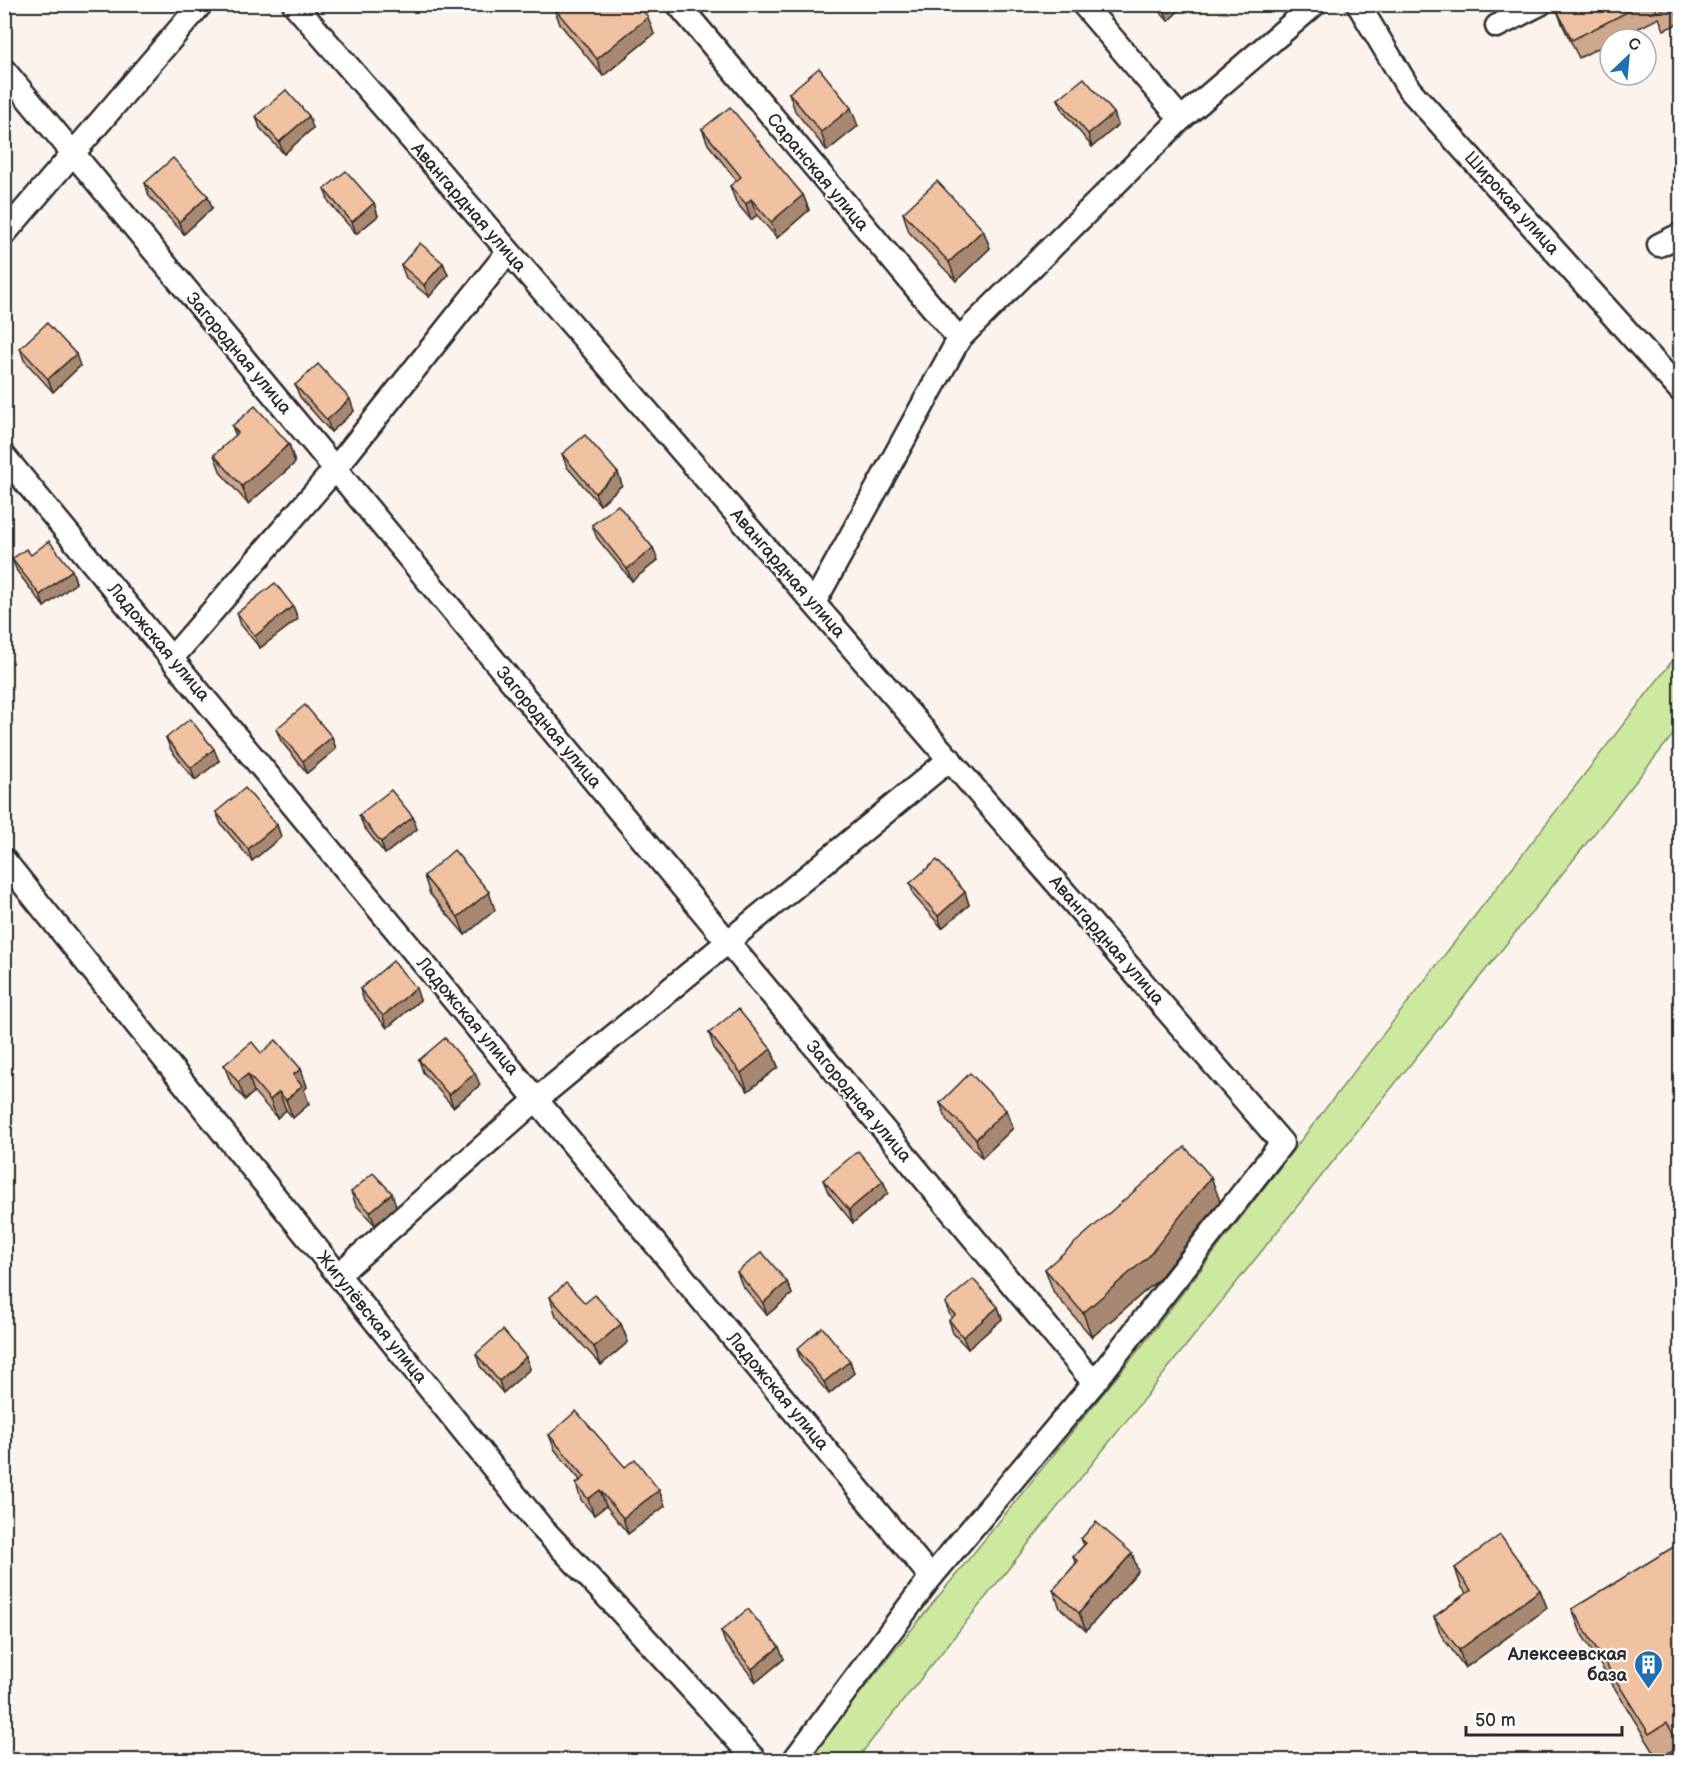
<svg xmlns="http://www.w3.org/2000/svg" width="1685" height="1765" font-family="'Balsamiq Sans',sans-serif">
	<style>
		.green { fill: #cde9a0; stroke: #7c8a66; stroke-width: 1.5 }
		.lines { fill: none; stroke-linecap: round; stroke-linejoin: round }
		.minor-casing { stroke: #2b2b2b; stroke-width: 27 }
		.minor { stroke: #fff; stroke-width: 22 }
		.wall { fill: #cfa78a; stroke: #2b2b2b; stroke-width: 1.5 }
		.shaded-wall { fill: #a98871; stroke: #2b2b2b; stroke-width: 1.5 }
		.building { fill: #f1c2a1; stroke: #2b2b2b; stroke-width: 1.5 }
		.labels { text-anchor: middle; stroke-width: 4.5; stroke-linejoin: round; paint-order: stroke }
		.street-label { font-size: 18px; fill: #2b2b2b; stroke: #fff }
		.poi-label { font-size: 18px; font-weight: bold; fill: #2b2b2b; stroke: #fff; text-anchor: end }
	</style>
	<rect width="100%" height="100%" fill="#fcf3ec"/>
	<filter id="ink" filterUnits="userSpaceOnUse"><feTurbulence type="fractalNoise" baseFrequency=".0167" numOctaves="2"/><feDisplacementMap in="SourceGraphic" scale="12" xChannelSelector="R" yChannelSelector="G"/><feConvolveMatrix kernelMatrix="1 2 1 2 8 2 1 2 1" color-interpolation-filters="sRGB"/></filter>
	<g filter="url(#ink)">
		<path class="green" d="M 1680,651 L 1680,726 L 856,1760 L 808,1760 L 817,1746 L 1140,1348 Z"/>
		<g class="lines">
			<defs>
				<g id="minor">
					<path d="M 294,4 L 1282,1143 L 1094,1383 L 931,1577 L 794,1760"/>
					<path d="M 678,4 L 959,339"/>
					<path d="M 1083,4 L 1181,119"/>
					<path d="M 1358,4 L 1409,89 L 1680,390"/>
					<path d="M 1497,26 L 1540,4"/>
					<path d="M 4,70 L 1094,1383"/>
					<path d="M 4,234 L 201,4"/>
					<path d="M 1659,245 L 1680,235"/>
					<path d="M 4,456 L 931,1577"/>
					<path d="M 814,603 L 959,339 L 1181,119 L 1315,4"/>
					<path d="M 172,658 L 335,469 L 508,252"/>
					<path d="M 4,860 L 541,1527 C 614,1603 685,1681 755,1760"/>
					<path d="M 338,1275 L 537,1099 L 950,759"/>
				</g>
			</defs>
			<use href="#minor" class="minor-casing"/>
			<use href="#minor" class="minor"/>
		</g>
		<g class="wall">
			<path d="M 1153,4 L 1186,4 L 1168,21 Z"/>
			<path d="M 1563,4 L 1680,4 L 1680,23 L 1664,30 L 1659,18 L 1617,39 L 1610,39 L 1610,42 L 1579,58 L 1563,26 L 1556,8 Z"/>
			<path d="M 554,8 L 654,34 L 603,76 L 560,24 Z"/>
			<path d="M 789,93 L 858,126 L 827,151 L 795,111 Z"/>
			<path d="M 1058,99 L 1114,113 L 1118,125 L 1092,147 L 1063,111 Z"/>
			<path d="M 256,116 L 313,128 L 284,154 L 260,128 Z"/>
			<path d="M 702,129 L 803,195 L 809,210 L 777,238 L 757,215 L 751,220 L 736,202 L 730,186 L 737,181 L 708,144 Z"/>
			<path d="M 145,183 L 208,196 L 212,208 L 184,234 L 149,196 Z"/>
			<path d="M 324,189 L 374,203 L 378,216 L 356,234 L 329,202 Z"/>
			<path d="M 903,213 L 983,230 L 990,248 L 956,281 L 909,232 Z"/>
			<path d="M 443,263 L 448,275 L 429,297 L 406,278 L 401,265 Z"/>
			<path d="M 20,348 L 80,366 L 53,392 L 24,360 Z"/>
			<path d="M 295,385 L 354,411 L 331,432 L 300,397 Z"/>
			<path d="M 232,426 L 289,444 L 295,463 L 248,504 L 221,473 L 214,455 L 236,436 Z"/>
			<path d="M 562,454 L 618,473 L 622,485 L 600,505 L 567,467 Z"/>
			<path d="M 592,525 L 653,548 L 658,560 L 632,581 L 597,538 Z"/>
			<path d="M 31,555 L 72,570 L 76,583 L 44,607 L 17,571 L 12,559 Z"/>
			<path d="M 293,606 L 298,619 L 260,648 L 241,625 L 237,613 Z"/>
			<path d="M 276,729 L 332,737 L 336,749 L 307,773 L 281,741 Z"/>
			<path d="M 166,738 L 219,761 L 195,780 L 171,750 Z"/>
			<path d="M 216,812 L 277,825 L 281,837 L 252,861 L 221,824 Z"/>
			<path d="M 359,815 L 417,829 L 385,854 L 364,827 Z"/>
			<path d="M 424,876 L 495,910 L 465,935 L 430,894 Z"/>
			<path d="M 910,883 L 965,892 L 969,905 L 942,928 L 914,896 Z"/>
			<path d="M 360,989 L 420,1000 L 387,1028 L 364,1001 Z"/>
			<path d="M 709,1033 L 771,1049 L 778,1067 L 748,1091 L 715,1051 Z"/>
			<path d="M 261,1053 L 301,1069 L 307,1087 L 304,1090 L 309,1104 L 293,1118 L 286,1110 L 277,1118 L 254,1092 L 245,1100 L 231,1083 L 224,1065 Z"/>
			<path d="M 419,1060 L 480,1085 L 453,1107 L 423,1072 Z"/>
			<path d="M 940,1103 L 1013,1128 L 982,1158 L 947,1121 Z"/>
			<path d="M 823,1180 L 883,1181 L 888,1193 L 853,1223 L 828,1192 Z"/>
			<path d="M 351,1192 L 396,1206 L 375,1225 L 356,1205 Z"/>
			<path d="M 1220,1201 L 1158,1280 L 1092,1337 L 1054,1293 L 1045,1269 Z"/>
			<path d="M 737,1272 L 787,1282 L 792,1294 L 767,1315 L 742,1285 Z"/>
			<path d="M 550,1297 L 585,1303 L 621,1324 L 628,1342 L 601,1365 L 556,1316 Z"/>
			<path d="M 945,1303 L 998,1307 L 1002,1319 L 968,1349 L 953,1333 L 949,1320 L 952,1318 L 950,1315 Z"/>
			<path d="M 797,1349 L 850,1361 L 854,1373 L 829,1394 L 801,1361 Z"/>
			<path d="M 476,1354 L 526,1357 L 530,1369 L 503,1393 L 480,1366 Z"/>
			<path d="M 1680,1379 L 1680,1403 L 1674,1384 Z"/>
			<path d="M 549,1435 L 625,1467 L 659,1490 L 665,1506 L 628,1534 L 606,1506 L 594,1515 L 581,1500 L 576,1484 L 580,1480 L 555,1450 Z"/>
			<path d="M 1081,1539 L 1138,1571 L 1086,1631 L 1060,1608 L 1053,1590 L 1076,1564 L 1073,1557 L 1084,1545 Z"/>
			<path d="M 1680,1543 L 1680,1755 L 1676,1748 L 1658,1759 L 1581,1633 L 1572,1609 Z"/>
			<path d="M 1455,1568 L 1540,1590 L 1547,1608 L 1465,1668 L 1441,1635 L 1434,1617 L 1466,1593 L 1461,1586 Z"/>
			<path d="M 721,1631 L 784,1659 L 756,1682 L 725,1643 Z"/>
		</g>
		<g class="shaded-wall">
			<path d="M 1169,4 L 1186,4 L 1168,21 L 1164,9 Z"/>
			<path d="M 648,17 L 654,34 L 603,76 L 597,59 Z"/>
			<path d="M 851,108 L 858,126 L 827,151 L 821,132 Z"/>
			<path d="M 1114,113 L 1118,125 L 1092,147 L 1088,134 Z"/>
			<path d="M 309,116 L 313,128 L 284,154 L 279,142 Z"/>
			<path d="M 803,195 L 809,210 L 777,238 L 771,222 Z"/>
			<path d="M 208,196 L 212,208 L 184,234 L 179,222 Z"/>
			<path d="M 751,199 L 757,215 L 751,220 L 746,204 Z"/>
			<path d="M 374,203 L 378,216 L 356,234 L 352,222 Z"/>
			<path d="M 983,230 L 990,248 L 956,281 L 949,262 Z"/>
			<path d="M 443,263 L 448,275 L 429,297 L 424,285 Z"/>
			<path d="M 76,354 L 80,366 L 53,392 L 48,379 Z"/>
			<path d="M 350,399 L 354,411 L 331,432 L 327,420 Z"/>
			<path d="M 289,444 L 295,463 L 248,504 L 242,486 Z"/>
			<path d="M 618,473 L 622,485 L 600,505 L 595,493 Z"/>
			<path d="M 653,548 L 658,560 L 632,581 L 627,569 Z"/>
			<path d="M 72,570 L 76,583 L 44,607 L 40,595 Z"/>
			<path d="M 293,606 L 298,619 L 260,648 L 255,636 Z"/>
			<path d="M 332,737 L 336,749 L 307,773 L 303,761 Z"/>
			<path d="M 214,749 L 219,761 L 195,780 L 191,768 Z"/>
			<path d="M 413,817 L 417,829 L 385,854 L 381,842 Z"/>
			<path d="M 277,825 L 281,837 L 252,861 L 248,849 Z"/>
			<path d="M 489,892 L 495,910 L 465,935 L 458,917 Z"/>
			<path d="M 965,892 L 969,905 L 942,928 L 938,916 Z"/>
			<path d="M 416,988 L 420,1000 L 387,1028 L 383,1016 Z"/>
			<path d="M 771,1049 L 778,1067 L 748,1091 L 741,1073 Z"/>
			<path d="M 301,1069 L 307,1087 L 304,1090 L 309,1104 L 293,1118 L 286,1100 L 293,1075 Z"/>
			<path d="M 475,1073 L 480,1085 L 453,1107 L 449,1095 Z"/>
			<path d="M 248,1074 L 254,1092 L 245,1100 L 238,1082 Z"/>
			<path d="M 279,1092 L 286,1110 L 277,1118 L 270,1100 Z"/>
			<path d="M 1006,1110 L 1013,1128 L 982,1158 L 976,1139 Z"/>
			<path d="M 1211,1177 L 1220,1201 L 1158,1280 L 1092,1337 L 1083,1313 Z"/>
			<path d="M 883,1181 L 888,1193 L 853,1223 L 849,1210 Z"/>
			<path d="M 392,1193 L 396,1206 L 375,1225 L 370,1212 Z"/>
			<path d="M 787,1282 L 792,1294 L 767,1315 L 763,1303 Z"/>
			<path d="M 998,1307 L 1002,1319 L 968,1349 L 963,1337 Z"/>
			<path d="M 621,1324 L 628,1342 L 601,1365 L 594,1347 Z"/>
			<path d="M 526,1357 L 530,1369 L 503,1393 L 499,1381 Z"/>
			<path d="M 850,1361 L 854,1373 L 829,1394 L 824,1382 Z"/>
			<path d="M 600,1490 L 606,1506 L 594,1515 L 588,1499 Z"/>
			<path d="M 659,1490 L 665,1506 L 628,1534 L 623,1518 Z"/>
			<path d="M 1132,1553 L 1138,1571 L 1086,1631 L 1079,1613 Z"/>
			<path d="M 1540,1590 L 1547,1608 L 1465,1668 L 1459,1650 Z"/>
			<path d="M 779,1647 L 784,1659 L 756,1682 L 752,1669 Z"/>
		</g>
		<g class="building">
			<path d="M 558,4 L 637,4 L 648,17 L 597,59 L 554,8 Z"/>
			<path d="M 1160,4 L 1169,4 L 1164,9 Z"/>
			<path d="M 1563,4 L 1643,4 L 1572,40 L 1556,8 Z"/>
			<path d="M 1654,4 L 1675,4 L 1657,12 Z"/>
			<path d="M 819,68 L 851,108 L 821,132 L 789,93 Z"/>
			<path d="M 1084,78 L 1114,113 L 1088,134 L 1058,99 Z"/>
			<path d="M 286,90 L 309,116 L 279,142 L 256,116 Z"/>
			<path d="M 730,107 L 803,195 L 771,222 L 751,199 L 746,204 L 730,186 L 741,177 L 702,129 Z"/>
			<path d="M 173,158 L 208,196 L 179,222 L 145,183 Z"/>
			<path d="M 346,171 L 374,203 L 352,222 L 324,189 Z"/>
			<path d="M 937,181 L 983,230 L 949,262 L 903,213 Z"/>
			<path d="M 420,243 L 443,263 L 424,285 L 401,265 Z"/>
			<path d="M 47,323 L 76,354 L 48,379 L 20,348 Z"/>
			<path d="M 318,364 L 350,399 L 327,420 L 295,385 Z"/>
			<path d="M 255,406 L 289,444 L 242,486 L 214,455 L 238,433 L 232,426 Z"/>
			<path d="M 585,435 L 618,473 L 595,493 L 562,454 Z"/>
			<path d="M 618,505 L 653,548 L 627,569 L 592,525 Z"/>
			<path d="M 49,541 L 72,570 L 40,595 L 12,559 L 26,549 L 31,555 Z"/>
			<path d="M 275,583 L 293,606 L 255,636 L 237,613 Z"/>
			<path d="M 305,705 L 332,737 L 303,761 L 276,729 Z"/>
			<path d="M 190,719 L 214,749 L 191,768 L 166,738 Z"/>
			<path d="M 245,788 L 277,825 L 248,849 L 216,812 Z"/>
			<path d="M 391,790 L 413,817 L 381,842 L 359,815 Z"/>
			<path d="M 454,850 L 489,892 L 458,917 L 424,876 Z"/>
			<path d="M 937,860 L 965,892 L 938,916 L 910,883 Z"/>
			<path d="M 393,961 L 416,988 L 383,1016 L 360,989 Z"/>
			<path d="M 738,1009 L 771,1049 L 741,1073 L 709,1033 Z"/>
			<path d="M 445,1038 L 475,1073 L 449,1095 L 419,1060 Z"/>
			<path d="M 276,1040 L 301,1069 L 293,1075 L 302,1086 L 286,1100 L 279,1092 L 270,1100 L 248,1074 L 238,1082 L 224,1065 L 252,1042 L 261,1053 Z"/>
			<path d="M 970,1073 L 1006,1110 L 976,1139 L 940,1103 Z"/>
			<path d="M 1185,1147 L 1211,1177 L 1149,1256 L 1083,1313 L 1045,1269 Z"/>
			<path d="M 858,1151 L 883,1181 L 849,1210 L 823,1180 Z"/>
			<path d="M 373,1173 L 392,1193 L 370,1212 L 351,1192 Z"/>
			<path d="M 762,1252 L 787,1282 L 763,1303 L 737,1272 Z"/>
			<path d="M 973,1279 L 998,1307 L 963,1337 L 949,1320 L 955,1315 L 945,1303 Z"/>
			<path d="M 566,1283 L 585,1303 L 595,1295 L 621,1324 L 594,1347 L 550,1297 Z"/>
			<path d="M 822,1327 L 850,1361 L 824,1382 L 797,1349 Z"/>
			<path d="M 503,1330 L 526,1357 L 499,1381 L 476,1354 Z"/>
			<path d="M 1680,1379 L 1680,1393 L 1674,1384 Z"/>
			<path d="M 576,1411 L 625,1467 L 635,1459 L 659,1490 L 623,1518 L 600,1490 L 588,1499 L 576,1484 L 585,1477 L 549,1435 Z"/>
			<path d="M 1096,1522 L 1132,1553 L 1079,1613 L 1053,1590 L 1078,1561 L 1073,1557 L 1086,1543 L 1081,1539 Z"/>
			<path d="M 1500,1535 L 1540,1590 L 1459,1650 L 1434,1617 L 1471,1590 L 1455,1568 Z"/>
			<path d="M 1680,1543 L 1680,1746 L 1667,1723 L 1649,1734 L 1572,1609 Z"/>
			<path d="M 748,1609 L 779,1647 L 752,1669 L 721,1631 Z"/>
		</g>
	</g>
	<defs>
		<symbol id="building-pin" viewBox="-11 -11 22 30"><path d="M0 17L-7.5 6A9.5 9.5 0 1 1 7.5 6Z" fill="#1f6fb2" stroke="#fff"/><path d="M-4-6H4V6H1V3H-1V6H-4ZM-2.5-4.3h1.7v1.8h-1.7ZM.8-4.3h1.7v1.8H.8ZM-2.5-1h1.7V.8h-1.7ZM.8-1h1.7V.8H.8Z" fill="#fff"/></symbol>
	</defs>
	<g fill-rule="evenodd">
		<use href="#building-pin" x="1632" y="1648" width="33" height="45"/>
	</g>
	<g class="labels">
		<g class="street-label">
			<text transform="translate(818 172) rotate(50)" y="6">Саранская улица</text>
			<text transform="translate(1512 203) rotate(48)" y="6">Широкая улица</text>
			<text transform="translate(469 207) rotate(49)" y="6">Авангардная улица</text>
			<text transform="translate(239 353) rotate(50)" y="6">Загородная улица</text>
			<text transform="translate(788 573) rotate(49)" y="6">Авангардная улица</text>
			<text transform="translate(159 642) rotate(50)" y="6">Ладожская улица</text>
			<text transform="translate(549 727) rotate(50)" y="6">Загородная улица</text>
			<text transform="translate(1107 940) rotate(49)" y="6">Авангардная улица</text>
			<text transform="translate(468 1016) rotate(50)" y="6">Ладожская улица</text>
			<text transform="translate(859 1101) rotate(50)" y="6">Загородная улица</text>
			<text transform="translate(372 1317) rotate(51)" y="6">Жигулёвская улица</text>
			<text transform="translate(778 1391) rotate(50)" y="6">Ладожская улица</text>
		</g>
		<g class="poi-label">
			<text x="1627" y="1660">Алексеевская<tspan x="1627" dy="21">база</tspan></text>
		</g>
	</g>
	<rect width="1685" height="1765" fill="none" stroke="#fff" stroke-width="24"/>
	<rect x="12" y="12" width="1661" height="1741" fill="none" stroke="#2b2b2b" stroke-width="2" filter="url(#ink)"/>
	<g transform="translate(1628 57) rotate(26)"><circle r="28" fill="#ffffff" stroke="#aaaaaa" stroke-width="1.5"/>
	<path d="M0-4.5L10 22L0 15L-10 22Z" fill="#1f6fb2"/>
	<text y="-9" font-size="16" font-weight="bold" text-anchor="middle" fill="#2b2b2b">С</text>
	</g>
	<path d="M1466 1726v9h156v-9" fill="none" stroke="#2b2b2b" stroke-width="3"/>
	<text x="1475" y="1726" font-size="18" fill="#2b2b2b" stroke="#ffffff" stroke-width="4.5" paint-order="stroke">50 m</text>
</svg>
